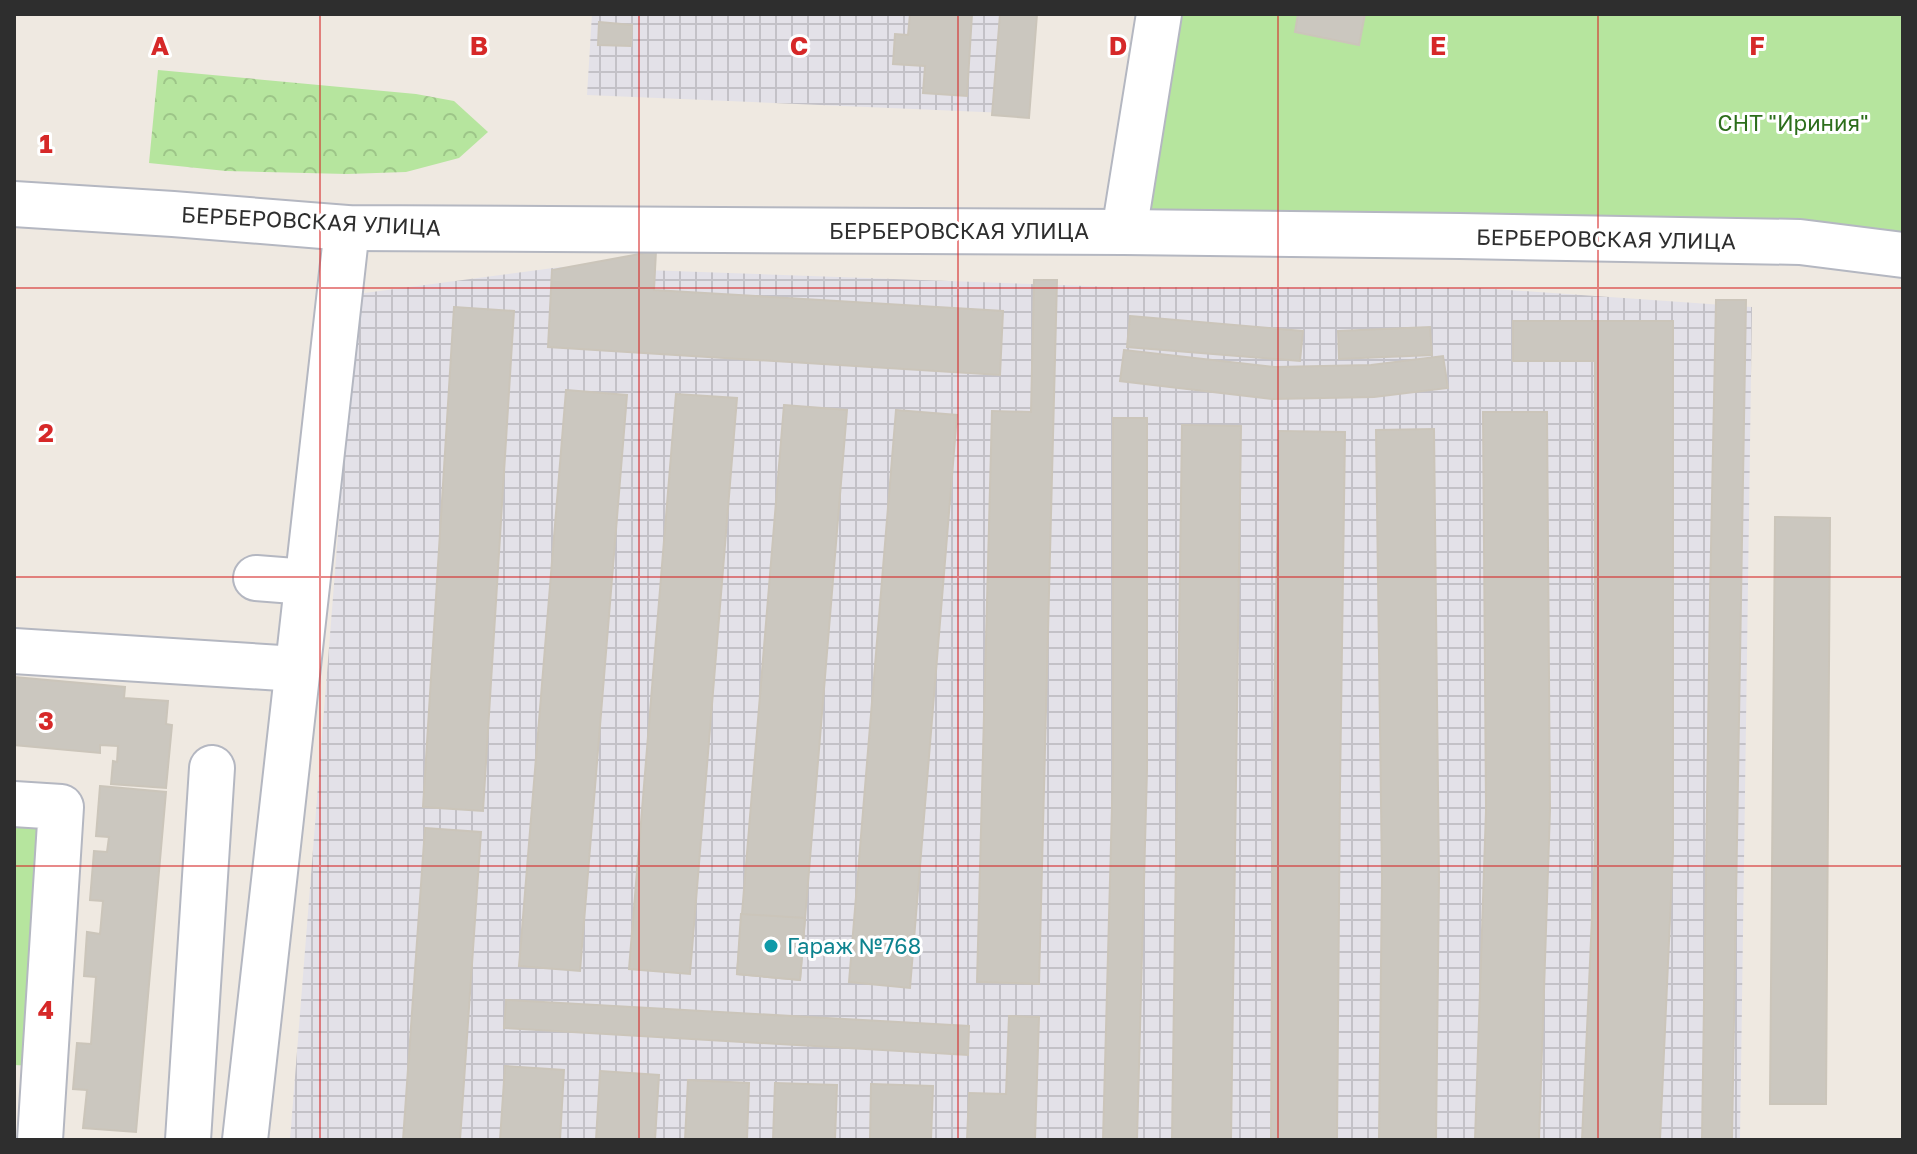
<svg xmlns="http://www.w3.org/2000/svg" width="1917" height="1154" font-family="'Golos Text',sans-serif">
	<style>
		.industrial { fill: url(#industrial-grid) }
		.green { fill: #b6e59e }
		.forest { fill: url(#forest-crowns) }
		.building { fill: #cbc7bf; stroke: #cbc5ba; stroke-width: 2 }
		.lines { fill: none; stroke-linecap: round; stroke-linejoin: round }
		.minor-casing { stroke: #b4b7c1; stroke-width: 48 }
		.minor { stroke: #fff; stroke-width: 44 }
		.grid { fill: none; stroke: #d62828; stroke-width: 2; stroke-opacity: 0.55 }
		.culture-dot { fill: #0f9aa8; stroke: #fff; stroke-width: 3 }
		.labels { text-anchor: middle; stroke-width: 6; stroke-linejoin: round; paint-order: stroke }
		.park-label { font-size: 22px; fill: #2c6e1b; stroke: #fff }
		.street-label { font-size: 22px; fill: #2e2e2e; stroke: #fff }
		.culture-label { font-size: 22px; fill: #0d838f; stroke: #fff; text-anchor: start }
		.grid-label { font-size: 26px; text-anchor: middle; font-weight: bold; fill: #d62828; stroke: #fff; stroke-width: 6; stroke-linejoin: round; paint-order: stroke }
	</style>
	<defs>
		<pattern id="industrial-grid" width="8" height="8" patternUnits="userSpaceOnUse" patternTransform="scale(2)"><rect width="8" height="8" fill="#e3e1e8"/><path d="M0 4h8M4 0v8" fill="none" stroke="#c3c1c7"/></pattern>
		<pattern id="forest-crowns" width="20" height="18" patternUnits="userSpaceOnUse" patternTransform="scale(2)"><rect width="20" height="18" fill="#b6e59e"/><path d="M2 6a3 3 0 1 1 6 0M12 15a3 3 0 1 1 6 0" fill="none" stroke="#9dc588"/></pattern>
	</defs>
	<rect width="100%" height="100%" fill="#efe9e1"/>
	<g class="industrial">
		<path d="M 592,14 L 1016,14 L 1006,113 L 587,95 Z"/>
		<path d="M 561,267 L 1113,287 L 1480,288 L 1752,307 L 1740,1140 L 290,1140 L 357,294 Z"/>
	</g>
	<g class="green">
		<path d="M 1159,14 L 1903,14 L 1903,242 L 1135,222 Z"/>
		<path d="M 14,818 L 51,821 L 35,1066 L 14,1065 Z"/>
	</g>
	<path class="forest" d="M 158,70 L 416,94 L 454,101 L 488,132 L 459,158 L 406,172 L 347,174 L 226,171 L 149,163 Z"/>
	<g class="building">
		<path d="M 910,14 L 972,14 L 967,96 L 923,93 L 925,66 L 893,64 L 895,34 L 908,35 Z"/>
		<path d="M 1000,14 L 1037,14 L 1029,118 L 992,115 Z"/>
		<path d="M 1298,14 L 1365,14 L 1359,45 L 1295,32 Z"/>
		<path d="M 599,22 L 632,25 L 631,46 L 598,45 Z"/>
		<path d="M 656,251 L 654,290 L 1003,311 L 1000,375 L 548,347 L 552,270 Z"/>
		<path d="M 1034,280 L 1057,280 L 1039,984 L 977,982 L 992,411 L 1031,412 Z"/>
		<path d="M 1716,300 L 1746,300 L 1732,1140 L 1702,1140 L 1710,597 Z"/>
		<path d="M 454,307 L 514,311 L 483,811 L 423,807 Z"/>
		<path d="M 1130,316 L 1303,331 L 1300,361 L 1127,347 Z"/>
		<path d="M 1513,321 L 1673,321 L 1673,853 L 1660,1140 L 1582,1140 L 1595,851 L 1595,361 L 1513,361 Z"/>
		<path d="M 1430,327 L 1432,355 L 1339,359 L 1338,331 Z"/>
		<path d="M 1124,350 L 1275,367 L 1371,365 L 1443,356 L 1448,388 L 1374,397 L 1273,399 L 1120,381 Z"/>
		<path d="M 566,390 L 627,395 L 580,971 L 519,966 Z"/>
		<path d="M 676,394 L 737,398 L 690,974 L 629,969 Z"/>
		<path d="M 784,405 L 847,410 L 800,980 L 737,974 Z"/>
		<path d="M 896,410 L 957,415 L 910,988 L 849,982 Z"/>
		<path d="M 1483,412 L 1547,412 L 1550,810 L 1539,1140 L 1475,1140 L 1486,810 Z"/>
		<path d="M 1113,418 L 1147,418 L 1147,770 L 1137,1140 L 1103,1140 L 1113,769 Z"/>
		<path d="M 1182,425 L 1241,426 L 1231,1140 L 1172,1140 Z"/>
		<path d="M 1434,429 L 1439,878 L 1436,1140 L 1379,1140 L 1382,878 L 1376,430 Z"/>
		<path d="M 1279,431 L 1345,432 L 1340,788 L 1337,1140 L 1271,1140 L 1273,787 Z"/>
		<path d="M 1775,517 L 1830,518 L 1826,1104 L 1770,1104 Z"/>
		<path d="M 14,677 L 125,687 L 124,698 L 168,701 L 166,724 L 172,725 L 166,788 L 111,784 L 113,761 L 117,762 L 118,746 L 100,745 L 100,753 L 14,745 Z"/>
		<path d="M 100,786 L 166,792 L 136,1132 L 83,1128 L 87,1090 L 73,1089 L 77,1043 L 91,1044 L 96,977 L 84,976 L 87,932 L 100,934 L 103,901 L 90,900 L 94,851 L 107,852 L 109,837 L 96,836 Z"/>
		<path d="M 425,828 L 481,832 L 460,1140 L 403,1140 Z"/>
		<path d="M 741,914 L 805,918 L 800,980 L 737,974 Z"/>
		<path d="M 506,1000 L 969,1026 L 968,1055 L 504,1028 Z"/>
		<path d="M 1009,1016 L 1039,1017 L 1035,1140 L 967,1140 L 969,1093 L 1006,1094 Z"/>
		<path d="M 505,1066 L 564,1070 L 560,1140 L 500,1140 Z"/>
		<path d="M 600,1071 L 659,1075 L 655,1140 L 596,1140 Z"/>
		<path d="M 688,1080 L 749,1083 L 747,1140 L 685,1140 Z"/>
		<path d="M 775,1083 L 837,1085 L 835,1140 L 773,1140 Z"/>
		<path d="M 871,1084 L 933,1086 L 931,1140 L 870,1140 Z"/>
	</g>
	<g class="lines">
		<defs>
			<g id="minor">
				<path d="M 14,204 L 173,214 L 347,228 L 1124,232 L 1460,236 L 1800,242 L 1903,255"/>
				<path d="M 1124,232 L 1159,14"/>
				<path d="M 256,578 L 307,582"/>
				<path d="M 14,651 L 297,669"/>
				<path d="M 14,804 L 61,807 L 40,1140"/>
				<path d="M 188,1140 L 212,768"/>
				<path d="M 245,1140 L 347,228"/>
			</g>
		</defs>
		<use href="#minor" class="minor-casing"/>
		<use href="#minor" class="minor"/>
	</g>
	<path class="grid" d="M 320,14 L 320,1140M 639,14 L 639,1140M 958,14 L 958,1140M 1278,14 L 1278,1140M 1598,14 L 1598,1140M 14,288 L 1903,288M 14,577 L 1903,577M 14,866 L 1903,866"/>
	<circle class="culture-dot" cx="771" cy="946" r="8"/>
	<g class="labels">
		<g class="park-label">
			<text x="1793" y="131">СНТ "Ириния"</text>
		</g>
		<g class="street-label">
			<text transform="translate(311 221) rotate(3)" y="8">БЕРБЕРОВСКАЯ УЛИЦА</text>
			<text x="959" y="239">БЕРБЕРОВСКАЯ УЛИЦА</text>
			<text transform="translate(1606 239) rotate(1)" y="8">БЕРБЕРОВСКАЯ УЛИЦА</text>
		</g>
		<g class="culture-label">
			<text x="787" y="954">Гараж №768</text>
		</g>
	</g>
	<g class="grid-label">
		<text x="160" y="55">A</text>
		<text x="479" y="55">B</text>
		<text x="799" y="55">C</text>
		<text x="1118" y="55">D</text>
		<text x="1438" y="55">E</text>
		<text x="1757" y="55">F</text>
		<text x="46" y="153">1</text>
		<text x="46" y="442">2</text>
		<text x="46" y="730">3</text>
		<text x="46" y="1019">4</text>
	</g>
	<rect width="1917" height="1154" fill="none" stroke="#2e2e2e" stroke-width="32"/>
</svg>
